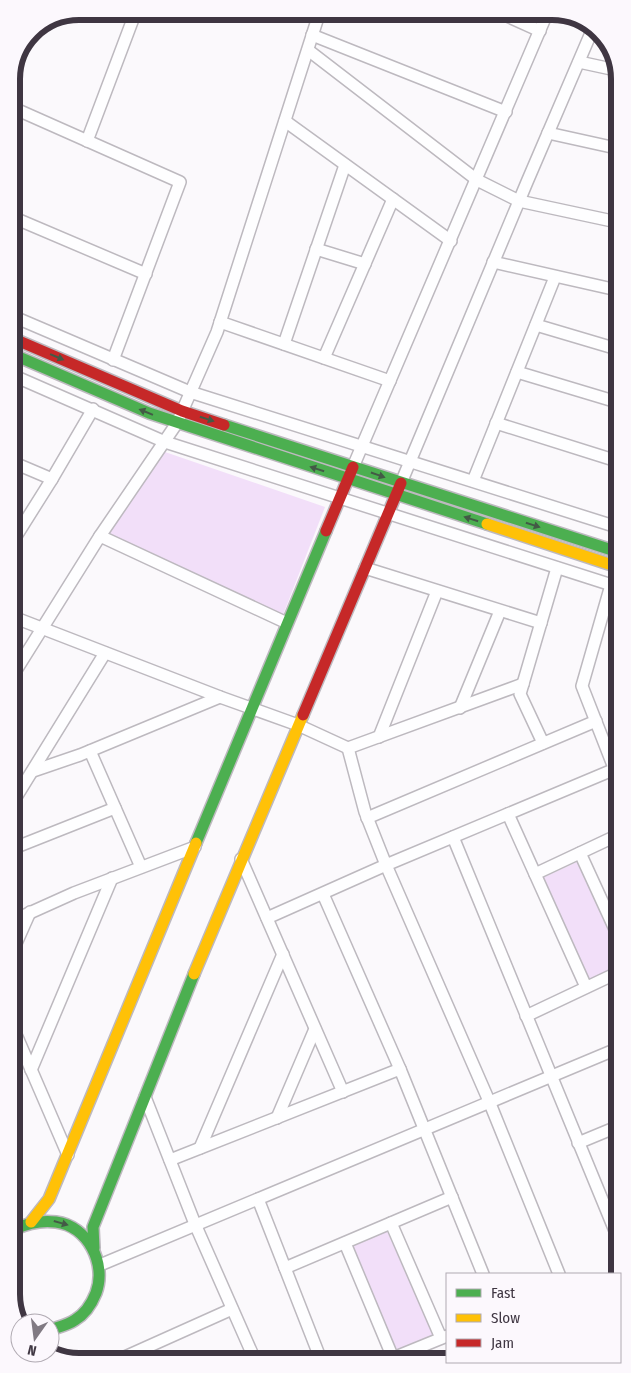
<svg xmlns="http://www.w3.org/2000/svg" width="631" height="1373" font-family="'Fira Sans Condensed',sans-serif">
	<style>
		.green { fill: #f2dff9 }
		.lines { fill: none; stroke-linecap: round; stroke-linejoin: round }
		.street-casing { stroke: #bdb9bf; stroke-width: 14 }
		.fast-casing { stroke: #bdb9bf; stroke-width: 14 }
		.slow-casing { stroke: #bdb9bf; stroke-width: 14 }
		.jam-casing { stroke: #bdb9bf; stroke-width: 14 }
		.street { stroke: #fefeff; stroke-width: 11 }
		.fast { stroke: #4caf50; stroke-width: 11 }
		.slow { stroke: #ffc107; stroke-width: 11 }
		.jam { stroke: #c62828; stroke-width: 11 }
		.oneway { fill: #435a46 }
		.rim { fill: none; stroke: #3f3642; stroke-width: 6 }
	</style>
	<rect width="100%" height="100%" fill="#fbf9fc"/>
	<g class="green">
		<path d="M 165,452 L 325,507 L 283,615 L 109,534 Z"/>
		<path d="M 577,862 L 619,954 L 619,966 L 588,980 L 542,878 Z"/>
		<path d="M 387,1231 L 434,1336 L 398,1352 L 350,1247 Z"/>
	</g>
	<g class="lines">
		<defs>
			<g id="street">
				<path d="M 496,11 L 540,31"/>
				<path d="M 312,35 L 506,112"/>
				<path d="M 308,50 L 477,180 L 519,201 L 617,222"/>
				<path d="M 579,62 L 616,70"/>
				<path d="M 11,107 L 180,182 L 113,360"/>
				<path d="M 285,121 L 451,241"/>
				<path d="M 548,133 L 616,148"/>
				<path d="M 87,141 L 136,11"/>
				<path d="M 12,217 L 146,274"/>
				<path d="M 316,249 L 365,264"/>
				<path d="M 493,262 L 617,290"/>
				<path d="M 12,316 L 190,392 L 617,527"/>
				<path d="M 220,322 L 390,381"/>
				<path d="M 536,325 L 617,349"/>
				<path d="M 284,344 L 345,165"/>
				<path d="M 324,358 L 393,199"/>
				<path d="M 517,372 L 617,402"/>
				<path d="M 12,375 L 165,442 L 618,587"/>
				<path d="M 496,423 L 617,461"/>
				<path d="M 12,462 L 52,479"/>
				<path d="M 353,467 L 548,11"/>
				<path d="M 473,481 L 555,277"/>
				<path d="M 401,483 L 527,182 L 594,26"/>
				<path d="M 100,536 L 177,423 L 217,332 L 320,11"/>
				<path d="M 13,541 L 52,479 L 93,409"/>
				<path d="M 365,568 L 541,623"/>
				<path d="M 611,585 L 582,686 L 618,778"/>
				<path d="M 13,617 L 220,697 L 298,725 L 348,748 L 523,684"/>
				<path d="M 13,675 L 100,536 L 287,623"/>
				<path d="M 460,708 L 500,611"/>
				<path d="M 379,737 L 437,591"/>
				<path d="M 543,743 L 520,694 L 557,568"/>
				<path d="M 348,748 L 365,812 L 386,865 L 489,1101 L 559,1274"/>
				<path d="M 90,751 L 141,867"/>
				<path d="M 33,771 L 80,755 L 220,697"/>
				<path d="M 13,802 L 105,653"/>
				<path d="M 508,814 L 586,987"/>
				<path d="M 367,818 L 596,721"/>
				<path d="M 453,837 L 620,1243"/>
				<path d="M 14,848 L 115,808"/>
				<path d="M 580,853 L 619,938"/>
				<path d="M 241,859 L 343,1092"/>
				<path d="M 535,874 L 618,835"/>
				<path d="M 323,894 L 400,1069"/>
				<path d="M 267,918 L 386,865 L 615,769"/>
				<path d="M 14,920 L 74,893 L 195,847"/>
				<path d="M 14,948 L 30,912"/>
				<path d="M 526,1016 L 619,972"/>
				<path d="M 14,1030 L 68,1155"/>
				<path d="M 31,1070 L 112,878"/>
				<path d="M 145,1097 L 195,1224 L 255,1360"/>
				<path d="M 277,1118 L 315,1029"/>
				<path d="M 578,1143 L 619,1126"/>
				<path d="M 200,1148 L 283,954"/>
				<path d="M 170,1160 L 400,1069 L 483,1274"/>
				<path d="M 258,1199 L 321,1360"/>
				<path d="M 391,1223 L 441,1338"/>
				<path d="M 345,1243 L 393,1358 L 447,1336"/>
				<path d="M 100,1265 L 619,1048"/>
				<path d="M 285,1268 L 452,1197"/>
				<path d="M 116,1361 L 232,1309"/>
			</g>
			<g id="fast">
				<path d="M 12,354 L 149,413 L 487,524"/>
				<path d="M 224,425 L 618,552"/>
				<path d="M 196,843 L 326,531"/>
				<path d="M 15,1229 C 28,1223 41,1220 56,1222 C 88,1226 107,1264 96,1293 C 92,1303 85,1314 75,1320 C 68,1325 58,1327 50,1330"/>
				<path d="M 94,1248 L 93,1227 L 194,974"/>
			</g>
			<g id="slow">
				<path d="M 487,524 L 618,567"/>
				<path d="M 194,974 L 303,715"/>
				<path d="M 31,1222 L 49,1199 L 196,843"/>
			</g>
			<g id="jam">
				<path d="M 12,338 L 182,411 L 224,425"/>
				<path d="M 326,531 L 353,467"/>
				<path d="M 303,715 L 401,483"/>
			</g>
		</defs>
		<use href="#street" class="street-casing"/>
		<use href="#fast" class="fast-casing"/>
		<use href="#slow" class="slow-casing"/>
		<use href="#jam" class="jam-casing"/>
		<use href="#street" class="street"/>
		<use href="#fast" class="fast"/>
		<use href="#slow" class="slow"/>
		<use href="#jam" class="jam"/>
	</g>
	<defs><path id="oneway-solid" d="M-6-.8H1V-3.2L6.5 0L1 3.2V.8H-6Z" transform="scale(1.25)"/></defs>
	<g class="oneway">
		<use href="#oneway-solid" transform="translate(57 357) rotate(23)"/>
		<use href="#oneway-solid" transform="translate(146 412) rotate(-158)"/>
		<use href="#oneway-solid" transform="translate(207 419) rotate(18)"/>
		<use href="#oneway-solid" transform="translate(317 469) rotate(-162)"/>
		<use href="#oneway-solid" transform="translate(378 475) rotate(19)"/>
		<use href="#oneway-solid" transform="translate(471 519) rotate(-162)"/>
		<use href="#oneway-solid" transform="translate(533 525) rotate(18)"/>
		<use href="#oneway-solid" transform="translate(61 1223) rotate(16)"/>
	</g>
	<path d="M0 0H631V1373H0ZM79 20H552A59 59 0 0 1 611 79V1294A59 59 0 0 1 552 1353H79A59 59 0 0 1 20 1294V79A59 59 0 0 1 79 20Z" fill="#fcf8fd" fill-rule="evenodd"/>
	<path class="rim" d="M79 20H552A59 59 0 0 1 611 79V1294A59 59 0 0 1 552 1353H79A59 59 0 0 1 20 1294V79A59 59 0 0 1 79 20Z"/>
	<rect x="446" y="1273" width="175" height="90" fill="#fcf8fd" stroke="#b0aab2"/>
	<rect x="456" y="1289" width="25" height="8" fill="#4caf50" stroke="#b0aab2"/>
	<text x="491" y="1298" font-size="15" fill="#3f3642">Fast</text>
	<rect x="456" y="1314" width="25" height="8" fill="#ffc107" stroke="#b0aab2"/>
	<text x="491" y="1323" font-size="15" fill="#3f3642">Slow</text>
	<rect x="456" y="1339" width="25" height="8" fill="#c62828" stroke="#b0aab2"/>
	<text x="491" y="1348" font-size="15" fill="#3f3642">Jam</text>
	<g transform="translate(35 1338) rotate(194)"><circle r="24" fill="#fcf8fd" stroke="#b0aab2"/>
	<path d="M0-4L9 19L0 12L-9 19Z" fill="#817a83"/>
	<text y="-8" font-size="14" font-weight="bold" text-anchor="middle" fill="#3f3642">N</text>
	</g>
</svg>
